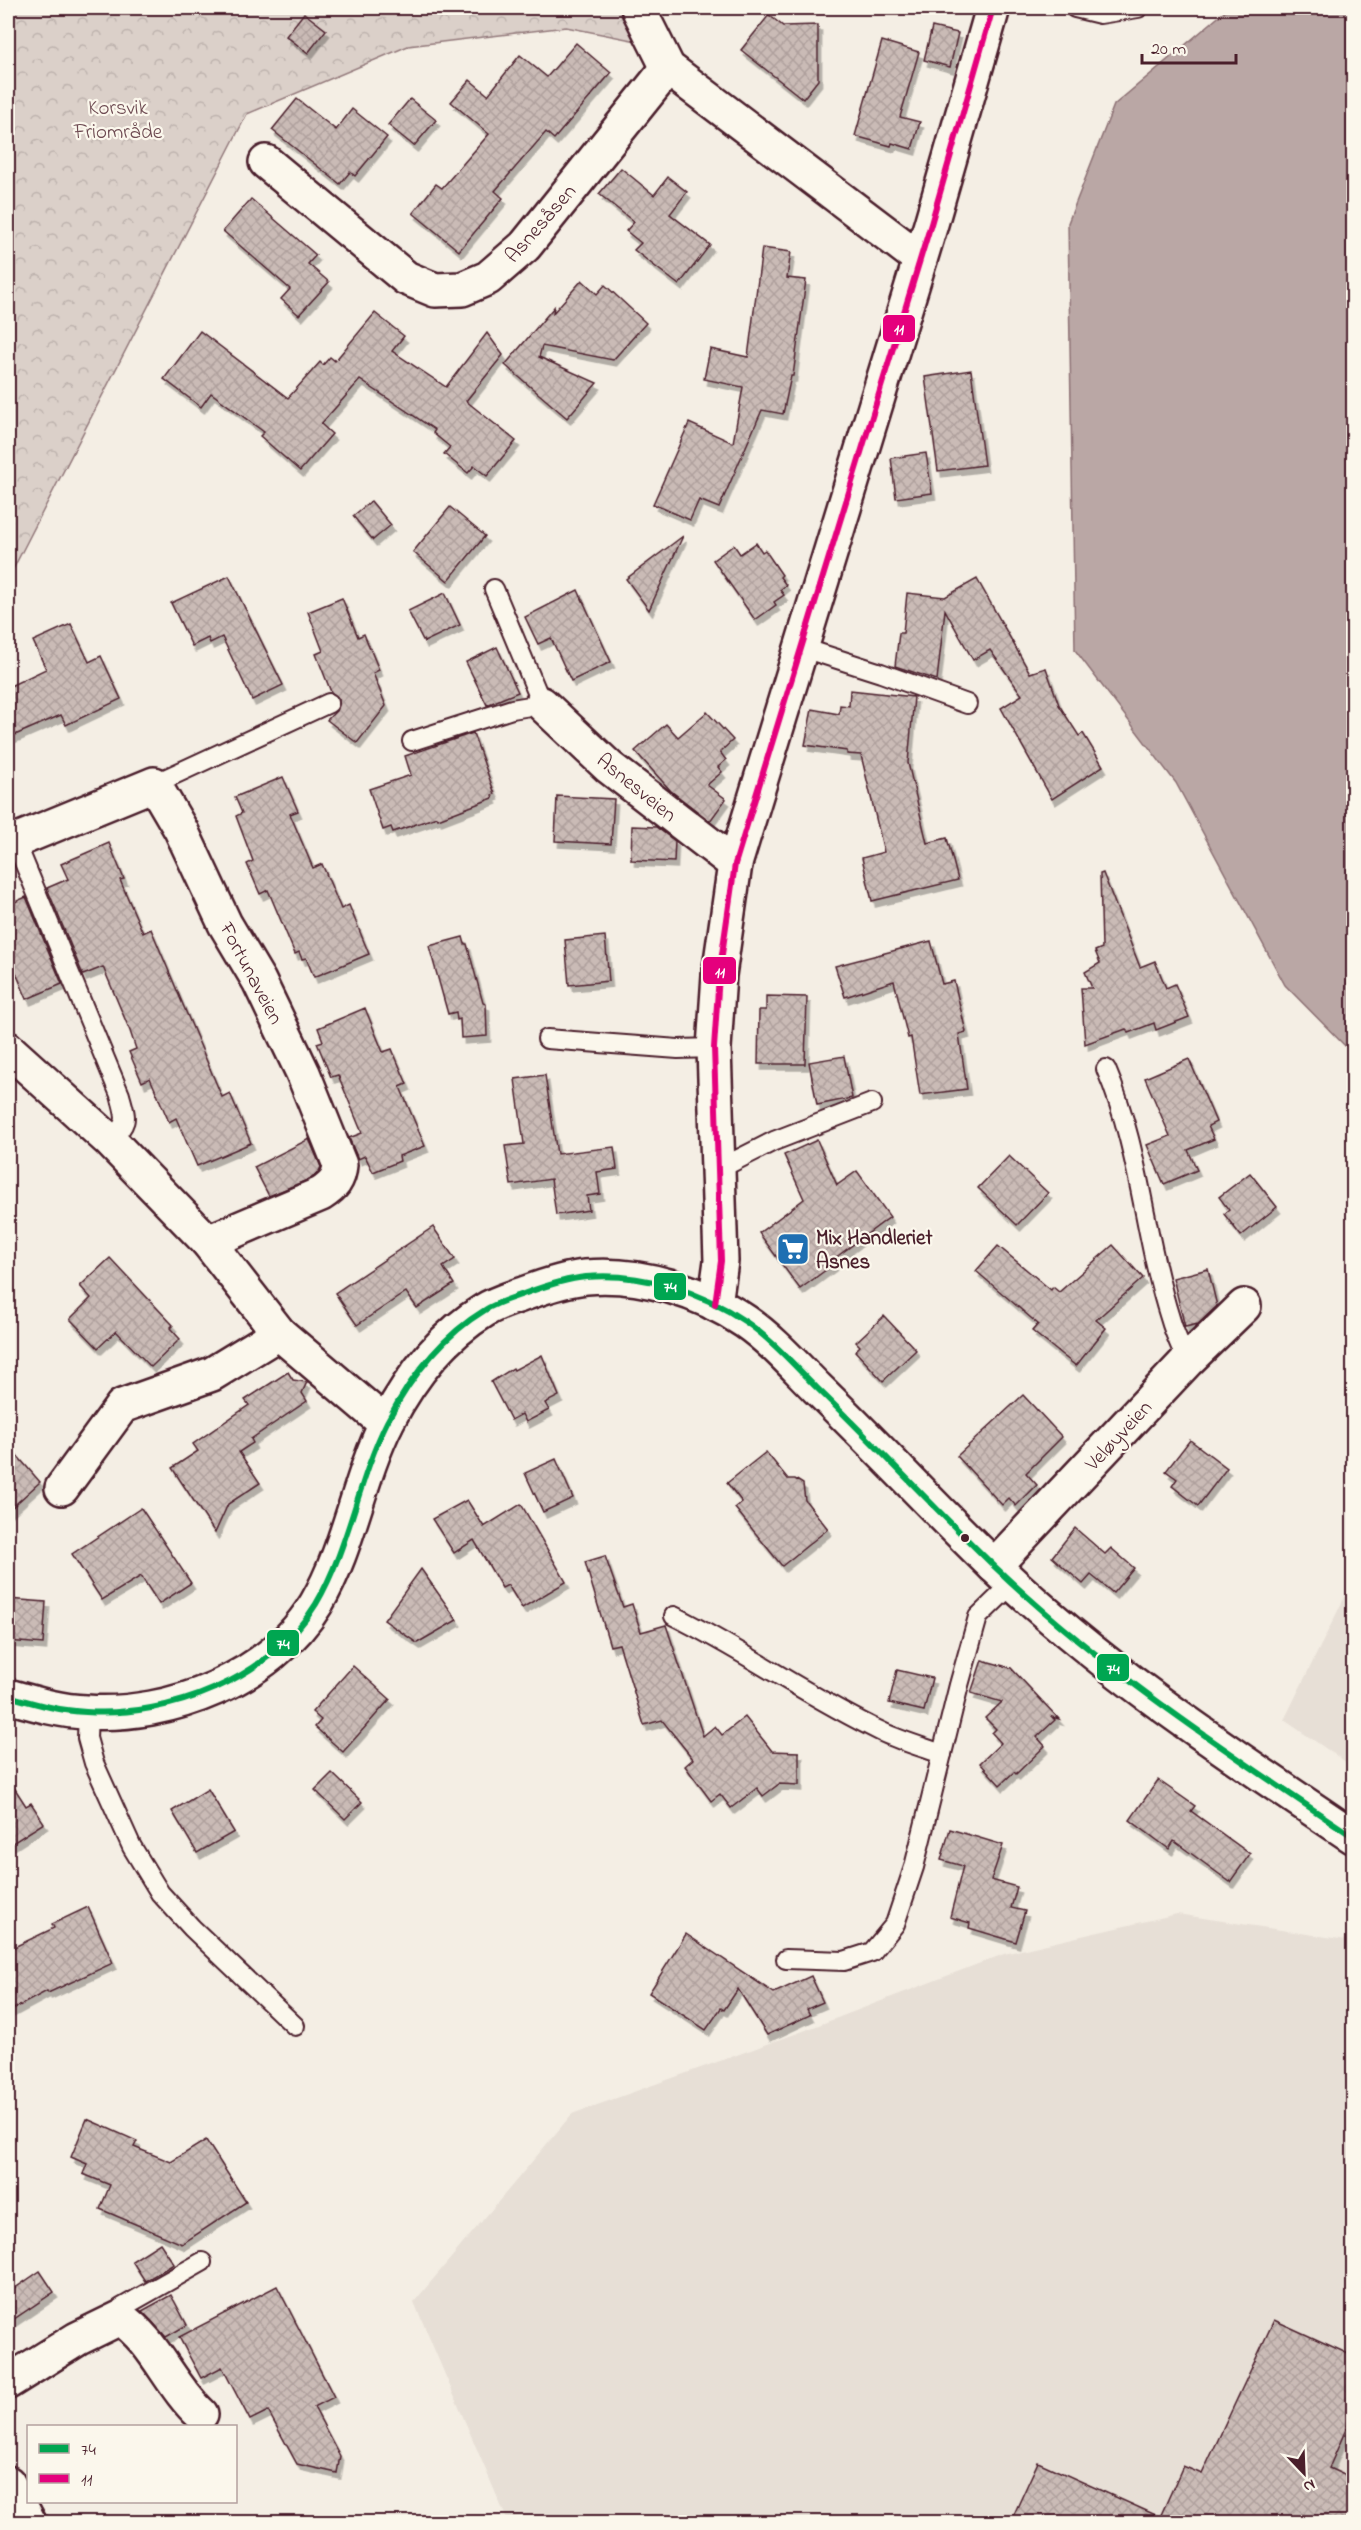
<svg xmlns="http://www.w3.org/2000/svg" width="1361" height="2530" font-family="'Indie Flower',sans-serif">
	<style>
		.built { fill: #e7dfd6 }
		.forest { fill: url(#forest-crowns); stroke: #92787a; stroke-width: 1.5 }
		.water { fill: #baa7a5; stroke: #8d7174; stroke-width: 1.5 }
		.building { fill: url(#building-cross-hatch); stroke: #4a1f2b; stroke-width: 1.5; filter: url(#shadow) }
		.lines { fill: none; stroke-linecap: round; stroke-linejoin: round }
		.service-casing { stroke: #4a1f2b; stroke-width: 22 }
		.minor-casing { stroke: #4a1f2b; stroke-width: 38 }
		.secondary-casing { stroke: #4a1f2b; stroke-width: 38 }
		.service { stroke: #fbf7ec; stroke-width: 18 }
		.minor { stroke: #fbf7ec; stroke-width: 33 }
		.secondary { stroke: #fbf7ec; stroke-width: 33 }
		.bus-1-casing { stroke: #fbf7ec; stroke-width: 10 }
		.bus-2-casing { stroke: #fbf7ec; stroke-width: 10 }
		.bus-1 { stroke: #00a651; stroke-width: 6 }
		.bus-2 { stroke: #e5007d; stroke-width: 6 }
		.bus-dot { fill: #4a1f2b; stroke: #fbf7ec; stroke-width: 2 }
		.labels { text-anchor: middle; stroke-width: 4.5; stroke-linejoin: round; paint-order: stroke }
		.park-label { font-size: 21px; fill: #6e4b52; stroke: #fbf7ec }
		.street-label { font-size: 21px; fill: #4a1f2b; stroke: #fbf7ec }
		.poi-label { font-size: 21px; font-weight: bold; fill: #4a1f2b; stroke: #fbf7ec; text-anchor: start }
		.line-badge { stroke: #fbf7ec; stroke-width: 2 }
		.badge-label { font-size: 16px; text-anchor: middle; font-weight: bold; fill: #fff }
	</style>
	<defs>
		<pattern id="forest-crowns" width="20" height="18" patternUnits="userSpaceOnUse" patternTransform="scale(1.5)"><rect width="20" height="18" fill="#dbd0c9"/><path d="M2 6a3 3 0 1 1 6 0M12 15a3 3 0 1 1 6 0" fill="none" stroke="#bdb2ad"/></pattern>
		<pattern id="building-cross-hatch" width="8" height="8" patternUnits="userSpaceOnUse" patternTransform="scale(1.5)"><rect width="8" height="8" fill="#cabbb6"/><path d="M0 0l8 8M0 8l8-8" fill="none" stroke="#afa09d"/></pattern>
		<filter id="shadow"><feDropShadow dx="3.5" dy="6" stdDeviation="0" flood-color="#0004"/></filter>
	</defs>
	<rect width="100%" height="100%" fill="#f4eee4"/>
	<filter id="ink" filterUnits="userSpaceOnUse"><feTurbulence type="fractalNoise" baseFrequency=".0167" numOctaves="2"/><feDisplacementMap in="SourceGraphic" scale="12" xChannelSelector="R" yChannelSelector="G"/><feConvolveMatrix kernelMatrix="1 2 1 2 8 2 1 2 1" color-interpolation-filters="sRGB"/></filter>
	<g filter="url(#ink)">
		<g class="built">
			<path d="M 1353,1580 L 1354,1767 L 1353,1767 L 1284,1720 Z"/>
			<path d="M 1177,1914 L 1353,1941 L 1353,2522 L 508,2522 L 414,2302 L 572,2114 L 798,2033 L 1004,1954 Z"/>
		</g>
		<path class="forest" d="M 8,8 L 638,8 L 657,45 L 566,27 L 408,46 L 247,114 L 8,579 Z"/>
		<path class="water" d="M 1229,8 L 1353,8 L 1353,1054 L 1285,985 L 1176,783 L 1075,650 L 1068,223 L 1114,105 Z"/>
		<g class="building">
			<path d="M 304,13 L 326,30 L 308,53 L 286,36 Z"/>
			<path d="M 769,15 L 783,26 L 818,25 L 818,80 L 803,99 L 741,50 Z"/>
			<path d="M 932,27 L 958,33 L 950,67 L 924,60 Z"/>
			<path d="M 882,41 L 919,52 L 900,117 L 920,122 L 912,149 L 892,143 L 891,146 L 855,136 Z"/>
			<path d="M 576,43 L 611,73 L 554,139 L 546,132 L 495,191 L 503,198 L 459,251 L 413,213 L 436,184 L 442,188 L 489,134 L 451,102 L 470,80 L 488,95 L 520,55 L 547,77 Z"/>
			<path d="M 297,99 L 336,130 L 352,109 L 387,137 L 355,176 L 350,172 L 340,184 L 272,130 Z"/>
			<path d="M 410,99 L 436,120 L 414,146 L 388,125 Z"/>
			<path d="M 621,168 L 654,195 L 668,177 L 687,192 L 670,214 L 710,245 L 679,285 L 634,250 L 641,243 L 626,231 L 634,222 L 599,194 Z"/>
			<path d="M 251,199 L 316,255 L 308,264 L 329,282 L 299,315 L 281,299 L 290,289 L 223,231 Z"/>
			<path d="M 762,248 L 791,252 L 787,278 L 806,280 L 793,376 L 791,376 L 783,414 L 762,410 L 719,508 L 699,500 L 690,520 L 653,504 L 689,423 L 733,443 L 743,387 L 704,379 L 710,349 L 748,357 Z"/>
			<path d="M 582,280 L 597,294 L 605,285 L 646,323 L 613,360 L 542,346 L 539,357 L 597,383 L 567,418 L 505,365 L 554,307 L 553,313 Z"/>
			<path d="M 375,313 L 404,336 L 392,351 L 446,387 L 487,333 L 503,355 L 466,401 L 516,441 L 487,476 L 474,466 L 468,473 L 444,454 L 450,447 L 433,433 L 435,430 L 360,380 L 321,424 L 332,434 L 300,471 L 260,436 L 264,432 L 211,393 L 201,407 L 164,379 L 200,331 L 288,398 L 320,362 L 323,365 L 330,357 L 335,361 Z"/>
			<path d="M 971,370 L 984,465 L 938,471 L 925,377 Z"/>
			<path d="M 926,453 L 932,493 L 896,498 L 891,458 Z"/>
			<path d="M 371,501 L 391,525 L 373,540 L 353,516 Z"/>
			<path d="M 450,507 L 485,536 L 448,581 L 413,552 Z"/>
			<path d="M 683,536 L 649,610 L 626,579 Z"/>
			<path d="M 756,543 L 762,552 L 765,550 L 782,575 L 780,577 L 786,585 L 780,590 L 784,595 L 774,602 L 776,605 L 755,620 L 713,560 L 734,545 L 740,554 Z"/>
			<path d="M 229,576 L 283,685 L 252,700 L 222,637 L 210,643 L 208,638 L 192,646 L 171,603 Z"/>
			<path d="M 977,579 L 1030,673 L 1046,668 L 1059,705 L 1079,736 L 1083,733 L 1103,766 L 1052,799 L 1001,708 L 1022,695 L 990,650 L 973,660 L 945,610 L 937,680 L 895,666 L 899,633 L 903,633 L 907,593 L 945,597 Z"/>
			<path d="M 578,590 L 611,662 L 571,681 L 551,638 L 538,644 L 525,617 Z"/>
			<path d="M 445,593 L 460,625 L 424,642 L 408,611 Z"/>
			<path d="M 342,598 L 358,637 L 364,634 L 379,670 L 373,673 L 386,706 L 357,743 L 327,720 L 338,709 L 339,699 L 331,692 L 316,654 L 323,651 L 308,612 Z"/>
			<path d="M 71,624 L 89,662 L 101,656 L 121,699 L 66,725 L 61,715 L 8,738 L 8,687 L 46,669 L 33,641 Z"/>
			<path d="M 497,647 L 518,692 L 487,705 L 466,662 Z"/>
			<path d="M 850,690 L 914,697 L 908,763 L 927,843 L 947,838 L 958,880 L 872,901 L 862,858 L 884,852 L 861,755 L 847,754 L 847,751 L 805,745 L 812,709 L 839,714 L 840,705 L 849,706 Z"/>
			<path d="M 707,712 L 733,740 L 720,752 L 726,760 L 718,767 L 722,772 L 707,785 L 726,799 L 710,821 L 671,791 L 635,751 L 666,724 L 678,737 Z"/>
			<path d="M 473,733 L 495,794 L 492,795 L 493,798 L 438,819 L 437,817 L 393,832 L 391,827 L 383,830 L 369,789 L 411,775 L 405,756 Z"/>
			<path d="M 283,777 L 298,811 L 290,814 L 313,868 L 322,864 L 341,909 L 349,905 L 369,954 L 314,977 L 306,958 L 302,959 L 299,952 L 295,954 L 268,890 L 260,894 L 247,864 L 253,861 L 236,816 L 242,813 L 235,797 Z"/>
			<path d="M 557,796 L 614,799 L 611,844 L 555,841 Z"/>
			<path d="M 632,826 L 656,827 L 675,841 L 674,862 L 631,860 Z"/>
			<path d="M 109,843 L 124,879 L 120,880 L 143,933 L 151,929 L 222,1097 L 230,1093 L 251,1143 L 197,1166 L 176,1118 L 169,1122 L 150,1078 L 142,1082 L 129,1052 L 136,1049 L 130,1031 L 103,967 L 83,975 L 47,888 L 68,879 L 61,864 Z"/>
			<path d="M 1103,873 L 1140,967 L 1155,961 L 1166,988 L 1175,984 L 1189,1017 L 1156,1030 L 1154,1023 L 1128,1033 L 1126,1029 L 1085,1044 L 1081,988 L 1092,988 L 1085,972 L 1100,963 L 1095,951 L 1102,948 L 1100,874 Z"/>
			<path d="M 26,897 L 62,984 L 27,999 L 8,954 L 8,905 Z"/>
			<path d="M 605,936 L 609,981 L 569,985 L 565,940 Z"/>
			<path d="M 463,937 L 465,944 L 467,944 L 483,1003 L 486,1004 L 487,1036 L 461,1038 L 460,1019 L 457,1020 L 456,1012 L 448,1014 L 429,946 Z"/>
			<path d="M 931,941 L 942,984 L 954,981 L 966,1032 L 959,1034 L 967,1089 L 920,1095 L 911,1037 L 908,1038 L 894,981 L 845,997 L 835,966 Z"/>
			<path d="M 766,996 L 807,997 L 805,1064 L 758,1064 L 759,1010 L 766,1010 Z"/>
			<path d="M 365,1008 L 383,1052 L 392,1049 L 407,1084 L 400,1087 L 425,1146 L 399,1156 L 400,1161 L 373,1172 L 365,1156 L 358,1159 L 349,1138 L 362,1133 L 338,1075 L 331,1077 L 317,1043 L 323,1041 L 318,1028 Z"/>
			<path d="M 844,1056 L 852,1098 L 817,1105 L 809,1062 Z"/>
			<path d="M 1189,1059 L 1216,1122 L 1208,1126 L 1214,1139 L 1188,1150 L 1197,1170 L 1164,1184 L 1147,1145 L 1170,1136 L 1145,1078 Z"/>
			<path d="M 545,1075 L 557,1154 L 614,1147 L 617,1169 L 597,1172 L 600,1194 L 587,1196 L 589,1210 L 556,1215 L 551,1179 L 511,1185 L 505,1146 L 524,1144 L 515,1079 Z"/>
			<path d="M 309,1139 L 321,1167 L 319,1171 L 312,1178 L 269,1196 L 254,1167 Z"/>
			<path d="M 817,1140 L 837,1185 L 857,1171 L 890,1217 L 831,1261 L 834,1264 L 800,1289 L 759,1233 L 804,1199 L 784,1155 Z"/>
			<path d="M 1009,1156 L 1048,1193 L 1017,1225 L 978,1188 Z"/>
			<path d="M 1250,1173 L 1277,1207 L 1241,1236 L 1224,1214 L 1229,1210 L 1219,1197 Z"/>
			<path d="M 433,1227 L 455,1259 L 443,1267 L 454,1284 L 417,1308 L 406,1292 L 357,1325 L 335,1293 Z"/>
			<path d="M 1113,1245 L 1143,1278 L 1096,1320 L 1106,1328 L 1076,1366 L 1032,1331 L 1038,1324 L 976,1271 L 998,1246 L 1051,1290 L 1053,1287 L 1059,1292 Z"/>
			<path d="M 110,1258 L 173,1325 L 170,1328 L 180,1339 L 151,1367 L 116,1331 L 98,1348 L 70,1319 L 91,1298 L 80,1286 Z"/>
			<path d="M 1208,1269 L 1217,1306 L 1198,1324 L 1185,1327 L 1173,1278 Z"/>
			<path d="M 884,1316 L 916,1350 L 883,1381 L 855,1351 L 860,1346 L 856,1342 Z"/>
			<path d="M 542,1355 L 559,1396 L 545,1403 L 549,1410 L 526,1422 L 522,1414 L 511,1420 L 491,1382 L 513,1368 L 514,1370 Z"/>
			<path d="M 288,1372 L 293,1380 L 307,1382 L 302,1393 L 307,1401 L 251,1439 L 253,1443 L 239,1452 L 260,1483 L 228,1504 L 215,1533 L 172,1468 L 198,1451 L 193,1444 L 249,1405 L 245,1400 Z"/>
			<path d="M 1023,1395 L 1062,1437 L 1026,1473 L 1037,1485 L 1016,1506 L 1009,1498 L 1002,1505 L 957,1456 Z"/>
			<path d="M 1190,1440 L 1227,1468 L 1198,1506 L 1172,1486 L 1177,1479 L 1166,1471 Z"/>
			<path d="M 8,1445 L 40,1482 L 8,1511 Z"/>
			<path d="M 766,1452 L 788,1479 L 795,1479 L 803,1484 L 805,1500 L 828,1529 L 782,1566 L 735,1508 L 742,1502 L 727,1483 Z"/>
			<path d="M 556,1459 L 573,1498 L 543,1512 L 525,1473 Z"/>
			<path d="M 467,1500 L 484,1527 L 521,1504 L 566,1582 L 522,1608 L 508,1585 L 502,1588 L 474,1540 L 454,1553 L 432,1519 Z"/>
			<path d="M 141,1508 L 191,1583 L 159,1604 L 141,1576 L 102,1600 L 72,1554 Z"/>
			<path d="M 1075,1528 L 1105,1554 L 1111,1548 L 1134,1568 L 1113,1593 L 1091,1575 L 1083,1584 L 1052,1557 Z"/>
			<path d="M 605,1556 L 623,1607 L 632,1604 L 641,1632 L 666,1625 L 703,1736 L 715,1726 L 722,1735 L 745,1717 L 772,1751 L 799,1752 L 799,1785 L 779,1784 L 763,1796 L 757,1788 L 731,1808 L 720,1794 L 711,1801 L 685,1766 L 693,1759 L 662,1720 L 644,1725 L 619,1644 L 610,1646 L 585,1562 Z"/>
			<path d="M 421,1569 L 457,1620 L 417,1643 L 384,1620 Z"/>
			<path d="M 8,1599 L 46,1602 L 43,1644 L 8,1641 Z"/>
			<path d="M 982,1660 L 1011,1668 L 1059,1719 L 1052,1717 L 1055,1720 L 1037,1737 L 1045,1746 L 1016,1774 L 1014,1772 L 1000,1785 L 980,1763 L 1001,1743 L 992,1733 L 996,1729 L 985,1718 L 1002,1702 L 971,1693 Z"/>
			<path d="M 353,1666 L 390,1699 L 343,1752 L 315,1727 L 321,1720 L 312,1712 Z"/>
			<path d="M 897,1670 L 932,1678 L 924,1711 L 889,1703 Z"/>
			<path d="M 332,1773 L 362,1802 L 345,1819 L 315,1790 Z"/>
			<path d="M 8,1778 L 26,1806 L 31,1803 L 44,1823 L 8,1846 Z"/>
			<path d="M 1158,1780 L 1195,1806 L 1191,1811 L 1250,1854 L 1230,1882 L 1174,1841 L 1169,1849 L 1130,1820 Z"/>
			<path d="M 208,1789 L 234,1832 L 197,1853 L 172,1811 Z"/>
			<path d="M 950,1829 L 1003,1845 L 991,1880 L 1017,1887 L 1011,1908 L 1025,1911 L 1016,1942 L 969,1928 L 970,1923 L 950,1917 L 963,1866 L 941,1860 Z"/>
			<path d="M 88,1907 L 113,1963 L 48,1993 L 47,1991 L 8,2012 L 8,1950 L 54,1928 L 52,1924 Z"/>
			<path d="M 686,1934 L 774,1993 L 811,1976 L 823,2002 L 807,2009 L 810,2015 L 767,2035 L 738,1989 L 724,2010 L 721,2008 L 706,2030 L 649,1993 Z"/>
			<path d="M 87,2119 L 137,2141 L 134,2147 L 171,2162 L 206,2140 L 246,2202 L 182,2244 L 100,2209 L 110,2185 L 83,2174 L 87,2164 L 71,2157 Z"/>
			<path d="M 160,2243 L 174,2264 L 145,2281 L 132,2261 Z"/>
			<path d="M 40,2271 L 54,2292 L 8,2323 L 8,2293 Z"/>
			<path d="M 277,2286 L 334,2397 L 314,2407 L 340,2456 L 337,2473 L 297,2464 L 268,2411 L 250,2420 L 222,2367 L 201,2378 L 179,2337 Z"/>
			<path d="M 171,2295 L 187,2325 L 166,2337 L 142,2311 Z"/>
			<path d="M 1274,2320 L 1353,2356 L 1353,2413 L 1329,2468 L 1353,2479 L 1353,2523 L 1010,2523 L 1038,2462 L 1160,2517 L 1183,2466 L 1202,2474 Z"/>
		</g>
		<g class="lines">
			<defs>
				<g id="service">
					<path d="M 1075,8 L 1100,14 L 1138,8"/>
					<path d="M 803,648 L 881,673 L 967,704"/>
					<path d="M 412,741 L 512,709 L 542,704 L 494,589"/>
					<path d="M 154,784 L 329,703"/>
					<path d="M 13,842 L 21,855 L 120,1095 C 127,1121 129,1121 110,1141"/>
					<path d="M 547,1039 L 678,1049 L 714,1048"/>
					<path d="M 1106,1069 C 1140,1148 1144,1237 1170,1318 C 1174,1333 1181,1347 1187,1361"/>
					<path d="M 719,1169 L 774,1141 L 872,1103"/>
					<path d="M 674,1616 C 745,1651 810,1698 882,1732 C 901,1741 922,1747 942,1754"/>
					<path d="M 88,1713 L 87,1738 L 94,1763 L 132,1847 L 160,1893 L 192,1928 L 295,2026"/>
					<path d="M 786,1959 L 844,1961 L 872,1952 L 895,1924 L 914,1867 L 959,1685 L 978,1617 L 1013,1583"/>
					<path d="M 120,2318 L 121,2308 L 202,2262"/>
				</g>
				<g id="minor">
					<path d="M 638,8 L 668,68 L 920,259"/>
					<path d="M 266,162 L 406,278 L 435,290 L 462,289 L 488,278 L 525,246 L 668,68"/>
					<path d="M 542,704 L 609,767 L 735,864"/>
					<path d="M 8,844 L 154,784 L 181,830 L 225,924 L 259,981 L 303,1073 L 340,1165 C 339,1180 333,1186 321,1194 L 208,1242"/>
					<path d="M 8,1049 L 110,1141 L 208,1242 L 279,1333 L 386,1424"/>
					<path d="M 715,1304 L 721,1261 L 714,1048 L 719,975 L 735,864 L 931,224 L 993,8"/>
					<path d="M 62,1488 L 122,1406 L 212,1374 L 279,1333"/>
					<path d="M 994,1566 L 1187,1361 L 1244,1306"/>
					<path d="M 8,2382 L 77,2339 L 120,2318 C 155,2341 170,2386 201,2414"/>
					<path d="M 8,2483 L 29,2522"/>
				</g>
				<path id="secondary" d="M 8,1696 C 33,1703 59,1711 86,1712 C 170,1718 271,1678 316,1604 C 349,1548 358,1480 387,1422 C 410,1378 442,1336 485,1310 C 497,1302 513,1298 526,1293 C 545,1286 566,1279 586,1277 C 640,1272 701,1291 746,1322 C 772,1340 795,1366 817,1388 C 877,1446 933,1507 993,1565 C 1101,1669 1229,1753 1354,1837"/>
			</defs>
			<use href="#service" class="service-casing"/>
			<use href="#minor" class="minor-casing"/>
			<use href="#secondary" class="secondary-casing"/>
			<use href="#service" class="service"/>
			<use href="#minor" class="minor"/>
			<use href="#secondary" class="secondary"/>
			<defs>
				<path id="bus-1" d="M 8,1696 C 33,1703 59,1711 86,1712 C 170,1718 271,1678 316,1604 C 349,1548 358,1480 387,1422 C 410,1378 442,1336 485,1310 C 497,1302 513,1298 526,1293 C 545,1286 566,1279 586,1277 C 640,1272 701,1291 746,1322 C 772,1340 795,1366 817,1388 C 877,1446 933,1507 993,1565 C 1101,1669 1229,1753 1354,1837"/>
				<path id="bus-2" d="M 715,1304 L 721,1261 L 714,1048 L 719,975 L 735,864 L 931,224 L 993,8"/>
			</defs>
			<use href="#bus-1" class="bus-1-casing"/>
			<use href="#bus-2" class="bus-2-casing"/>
			<use href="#bus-1" class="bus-1"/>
			<use href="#bus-2" class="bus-2"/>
		</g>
	</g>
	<defs>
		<symbol id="supermarket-square" viewBox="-11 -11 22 22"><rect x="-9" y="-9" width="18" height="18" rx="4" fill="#1f6fb2" stroke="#fbf7ec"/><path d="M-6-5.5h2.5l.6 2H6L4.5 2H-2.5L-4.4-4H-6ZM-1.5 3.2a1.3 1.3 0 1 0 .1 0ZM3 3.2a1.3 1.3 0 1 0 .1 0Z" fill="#fff"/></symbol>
	</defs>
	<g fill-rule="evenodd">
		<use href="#supermarket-square" x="774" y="1230" width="38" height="38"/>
	</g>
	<circle class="bus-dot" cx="965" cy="1538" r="5"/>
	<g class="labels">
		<g class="park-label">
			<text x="118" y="114">Korsvik<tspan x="118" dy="24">Friområde</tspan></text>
		</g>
		<g class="street-label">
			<text transform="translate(540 223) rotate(-49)" y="7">Asnesåsen</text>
			<text transform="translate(637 787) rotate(39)" y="7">Asnesveien</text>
			<text transform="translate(252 973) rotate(62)" y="7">Fortunaveien</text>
			<text transform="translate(1118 1435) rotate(-47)" y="7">Veløyveien</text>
		</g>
		<g class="poi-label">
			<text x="816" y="1244">Mix Handleriet<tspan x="816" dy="24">Asnes</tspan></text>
		</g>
	</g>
	<g class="line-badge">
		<rect x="882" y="314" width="34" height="29" rx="6" fill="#e5007d"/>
		<rect x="702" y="956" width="35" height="29" rx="6" fill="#e5007d"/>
		<rect x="653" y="1272" width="34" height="29" rx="6" fill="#00a651"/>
		<rect x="266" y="1629" width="34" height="28" rx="6" fill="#00a651"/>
		<rect x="1096" y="1653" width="34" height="29" rx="6" fill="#00a651"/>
	</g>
	<g class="badge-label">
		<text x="899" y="334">11</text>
		<text x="720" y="977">11</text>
		<text x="670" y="1292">74</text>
		<text x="283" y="1649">74</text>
		<text x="1113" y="1674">74</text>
	</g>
	<rect width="1361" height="2530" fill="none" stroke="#fbf7ec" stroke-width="30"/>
	<rect x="15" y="15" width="1331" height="2500" fill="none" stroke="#4a1f2b" stroke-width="2" filter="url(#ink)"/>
	<rect x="27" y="2425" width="210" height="78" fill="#fbf7ec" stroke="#b4a19f" stroke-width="1.5"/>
	<rect x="39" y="2444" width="30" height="9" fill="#00a651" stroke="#b4a19f" stroke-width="1.5"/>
	<text x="81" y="2455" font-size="18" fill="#4a1f2b">74</text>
	<rect x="39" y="2474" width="30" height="9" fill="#e5007d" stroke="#b4a19f" stroke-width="1.5"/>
	<text x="81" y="2485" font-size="18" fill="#4a1f2b">11</text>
	<g transform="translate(1304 2473) rotate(157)" stroke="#fbf7ec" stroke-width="4.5" paint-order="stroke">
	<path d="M0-4.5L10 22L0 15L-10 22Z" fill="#4a1f2b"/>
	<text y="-9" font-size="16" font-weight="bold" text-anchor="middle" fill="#4a1f2b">N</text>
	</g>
	<path d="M1142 54v9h94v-9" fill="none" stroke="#4a1f2b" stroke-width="3"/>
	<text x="1151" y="54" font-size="18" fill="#4a1f2b" stroke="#fbf7ec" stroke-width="4.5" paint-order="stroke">20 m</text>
</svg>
